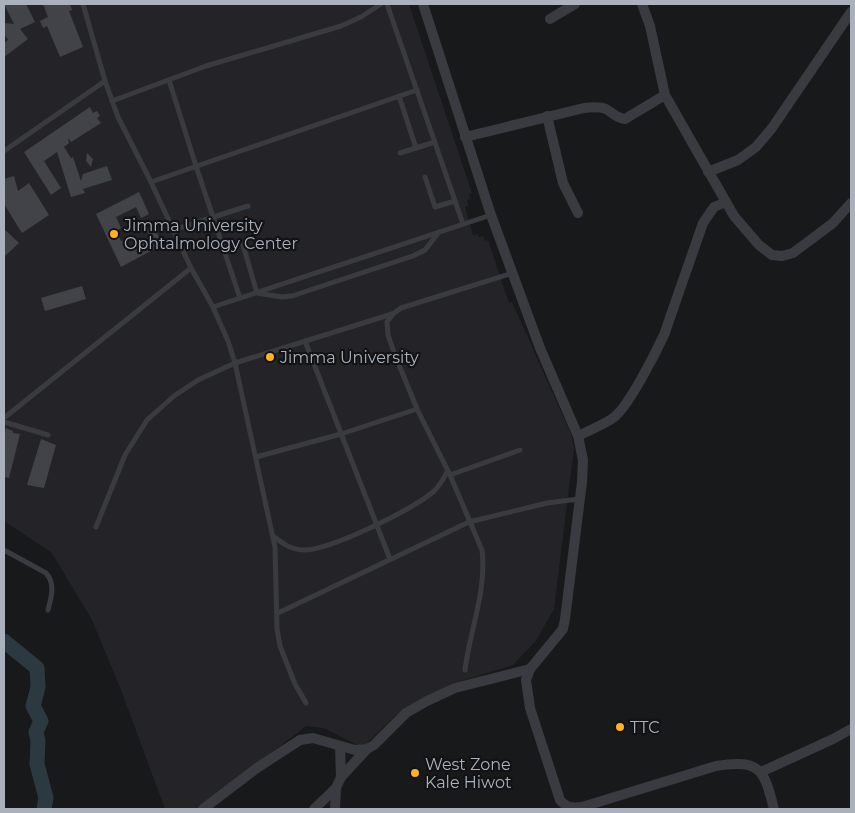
<svg xmlns="http://www.w3.org/2000/svg" width="855" height="813" font-family="Montserrat,sans-serif">
	<style>
		.built { fill: #242428 }
		.lines { fill: none; stroke-linecap: round; stroke-linejoin: round }
		.river { stroke: #2d3940; stroke-width: 15 }
		.building { fill: #424348 }
		.service { stroke: #393b40; stroke-width: 5 }
		.minor { stroke: #393b40; stroke-width: 10 }
		.poi-dot { fill: #ffb02c; stroke: #131316; stroke-width: 2 }
		.labels { text-anchor: middle; stroke-width: 4.5; stroke-linejoin: round; paint-order: stroke }
		.poi-label { font-size: 16px; fill: #aab0bc; stroke: #131316; text-anchor: start }
	</style>
	<rect width="100%" height="100%" fill="#18191b"/>
	<path class="built" d="M 4,4 L 409,4 L 472,193 L 469,194 L 470,199 L 467,200 L 468,206 L 465,207 L 473,235 L 478,234 L 479,237 L 483,236 L 485,241 L 488,240 L 509,303 L 512,302 L 571,434 L 574,448 L 554,609 L 535,642 L 513,665 L 452,684 L 395,716 L 366,744 L 359,745 L 353,743 L 324,728 L 306,726 L 199,809 L 165,809 L 121,690 L 92,620 L 52,553 L 4,521 Z"/>
	<g class="lines">
		<path class="river" d="M 4,641 L 37,668 L 38,687 L 33,706 L 41,721 L 36,732 L 38,741 L 37,764 L 46,798 L 44,809"/>
	</g>
	<g class="building">
		<path d="M 4,4 L 26,4 L 35,22 L 20,29 L 28,39 L 4,57 L 4,43 L 8,40 L 4,34 L 4,23 L 14,24 Z"/>
		<path d="M 43,4 L 70,4 L 72,10 L 69,11 L 83,47 L 60,57 L 47,26 L 43,28 L 40,21 L 48,17 Z"/>
		<path d="M 90,107 L 93,113 L 97,111 L 100,116 L 97,118 L 101,123 L 71,142 L 68,138 L 69,143 L 64,147 L 71,158 L 73,157 L 81,181 L 83,174 L 107,166 L 112,180 L 83,189 L 85,193 L 71,197 L 57,152 L 44,161 L 61,188 L 51,195 L 24,152 Z"/>
		<path d="M 87,153 L 93,159 L 91,167 L 86,161 Z"/>
		<path d="M 14,176 L 18,191 L 29,183 L 49,215 L 22,233 L 4,204 L 4,179 Z"/>
		<path d="M 139,192 L 149,214 L 141,218 L 136,207 L 116,217 L 121,228 L 116,231 L 121,241 L 126,239 L 130,249 L 151,239 L 146,229 L 154,225 L 162,245 L 121,267 L 96,214 Z"/>
		<path d="M 4,229 L 19,243 L 4,257 Z"/>
		<path d="M 82,286 L 86,299 L 45,311 L 41,298 Z"/>
		<path d="M 6,428 L 13,431 L 13,433 L 20,434 L 9,478 L 4,477 L 4,436 Z"/>
		<path d="M 41,439 L 56,445 L 44,488 L 27,485 Z"/>
	</g>
	<g class="lines">
		<g class="service">
			<path d="M 83,4 L 105,81 L 118,117 L 151,182 L 191,268 L 213,307 L 228,341 L 235,363 L 275,547 L 277,629 L 280,646 L 295,684 L 306,703"/>
			<path d="M 387,4 L 463,224"/>
			<path d="M 169,80 L 196,166 L 240,298"/>
			<path d="M 399,96 L 416,148 L 435,142"/>
			<path d="M 112,101 L 206,66 L 341,26 L 361,17 L 381,4"/>
			<path d="M 4,151 L 105,81"/>
			<path d="M 400,153 L 416,148"/>
			<path d="M 425,177 L 435,207 L 455,201"/>
			<path d="M 151,182 L 417,90"/>
			<path d="M 173,230 L 248,206"/>
			<path d="M 243,245 L 257,293 L 282,297 L 292,296 L 413,256 L 425,250 L 439,232"/>
			<path d="M 213,307 L 491,215"/>
			<path d="M 305,341 L 390,559"/>
			<path d="M 4,418 L 191,268"/>
			<path d="M 4,422 L 48,435"/>
			<path d="M 256,457 L 341,434 L 417,409"/>
			<path d="M 450,475 L 520,450"/>
			<path d="M 96,527 L 125,455 L 147,420 L 174,396 L 198,380 L 235,363 L 392,314"/>
			<path d="M 273,536 C 282,543 291,550 304,550 C 331,550 411,510 433,492 C 440,486 444,478 448,470"/>
			<path d="M 4,550 L 46,573 C 56,584 51,598 48,610"/>
			<path d="M 278,613 L 469,522 L 547,503 L 579,499"/>
			<path d="M 465,670 C 470,630 487,590 482,550 L 450,475 L 417,409 L 395,355 L 388,335 L 387,322 L 393,314 L 401,308 L 513,273"/>
		</g>
		<g class="minor">
			<path d="M 423,4 L 491,215 L 540,348 L 578,436 L 583,460 L 582,482 L 565,619 L 563,629 L 530,669 L 526,680 L 530,708 L 560,800 C 567,808 571,808 582,807 L 716,766 C 761,759 764,770 774,809"/>
			<path d="M 642,4 L 650,26 L 665,95 L 734,216 L 759,245 L 772,255 L 782,256 L 793,253 L 833,223 L 851,203"/>
			<path d="M 550,19 L 575,4"/>
			<path d="M 547,116 L 563,183 L 578,213"/>
			<path d="M 465,137 L 584,108 C 591,107 599,106 606,109 C 613,113 616,118 625,119 L 665,95"/>
			<path d="M 708,172 L 738,160 L 756,147 L 772,128 L 851,12"/>
			<path d="M 578,436 C 590,430 603,425 613,418 C 628,408 656,352 664,335 L 703,223 L 714,207 L 726,202"/>
			<path d="M 340,746 L 341,777"/>
			<path d="M 761,772 L 833,739 L 851,729"/>
			<path d="M 203,809 L 257,768 L 300,740 L 313,738 L 355,750 L 367,749 L 374,745 L 406,713 L 427,701 L 455,688 L 530,669"/>
			<path d="M 314,809 L 336,788"/>
			<path d="M 335,809 L 336,788 L 341,777 L 367,749"/>
		</g>
	</g>
	<g class="poi-dot">
		<circle cx="114" cy="234" r="5"/>
		<circle cx="270" cy="357" r="5"/>
		<circle cx="620" cy="727" r="5"/>
		<circle cx="415" cy="773" r="5"/>
	</g>
	<g class="labels">
		<g class="poi-label">
			<text x="124" y="231">Jimma University<tspan x="124" dy="18">Ophtalmology Center</tspan></text>
			<text x="280" y="363">Jimma University</text>
			<text x="630" y="733">TTC</text>
			<text x="425" y="770">West Zone<tspan x="425" dy="18">Kale Hiwot</tspan></text>
		</g>
	</g>
	<rect width="855" height="813" fill="none" stroke="#aab0bc" stroke-width="10"/>
</svg>
